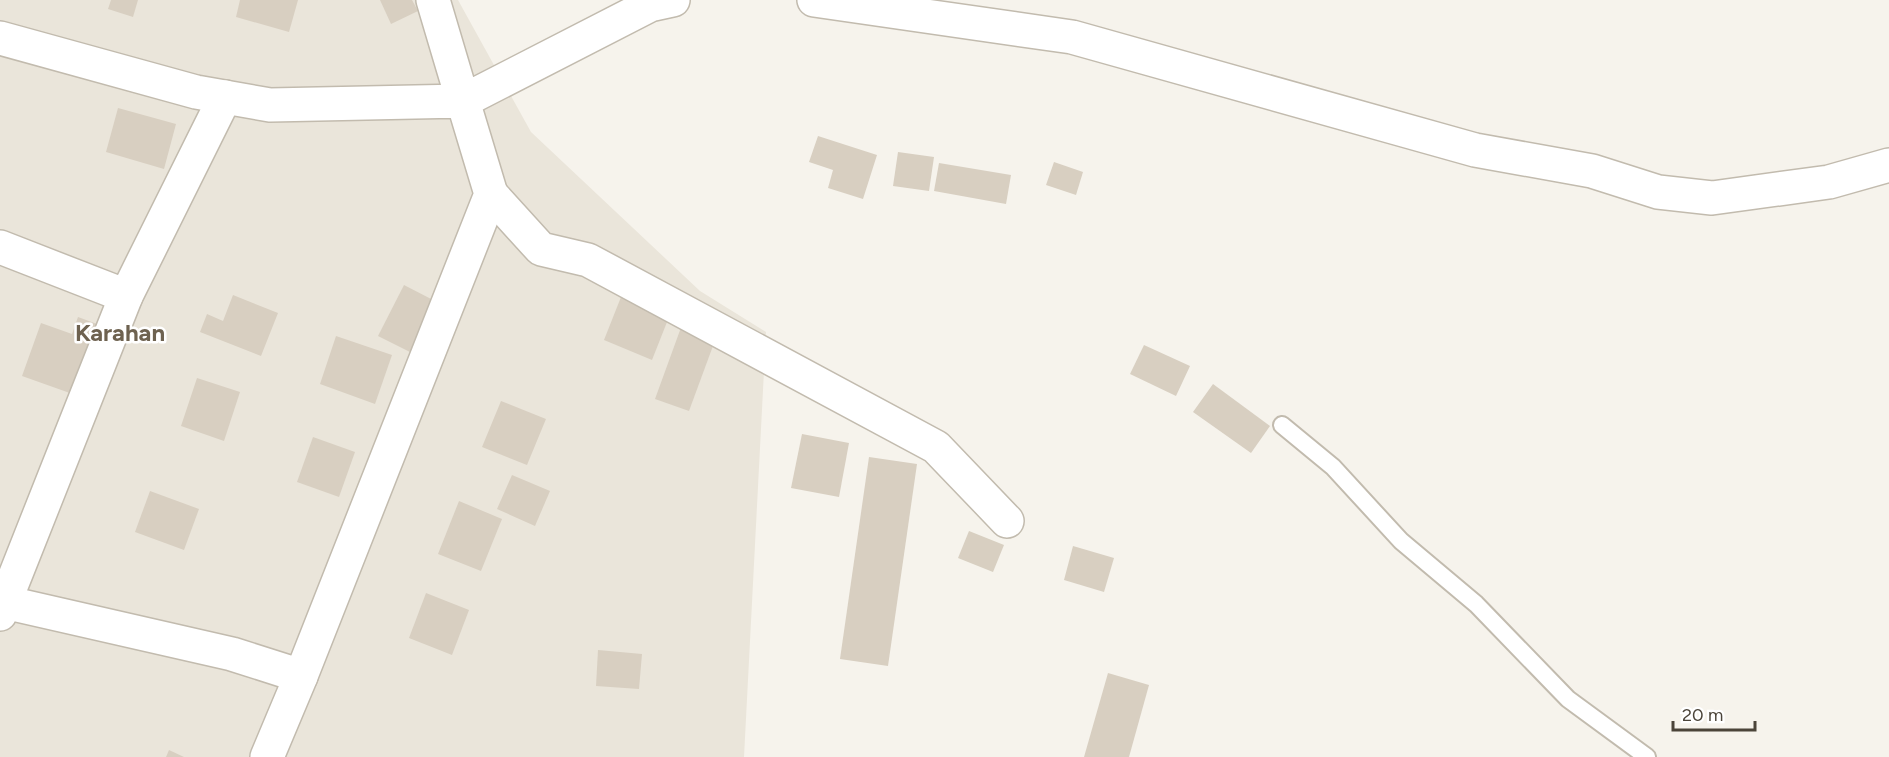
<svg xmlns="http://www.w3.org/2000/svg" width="1889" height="757" font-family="Figtree,sans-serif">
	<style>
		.residential { fill: #eae5da }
		.building { fill: #d8cfc1 }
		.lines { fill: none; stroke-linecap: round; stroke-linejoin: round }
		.lane-casing { stroke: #c2bbae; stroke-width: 20 }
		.street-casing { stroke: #c2bbae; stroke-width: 36 }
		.lane { stroke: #fff; stroke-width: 16 }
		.street { stroke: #fff; stroke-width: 33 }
		.labels { text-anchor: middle; stroke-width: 5; stroke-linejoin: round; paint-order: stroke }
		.district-label { font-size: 24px; font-weight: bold; fill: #6e6250; stroke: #fff }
	</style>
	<rect width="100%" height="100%" fill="#f6f3ec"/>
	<path class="residential" d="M 0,0 L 458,0 L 531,132 L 700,291 L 766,332 L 744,757 L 0,757 Z"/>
	<g class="building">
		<path d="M 111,0 L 138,0 L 133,17 L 108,9 Z"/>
		<path d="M 240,0 L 298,0 L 289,32 L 236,17 Z"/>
		<path d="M 380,0 L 412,0 L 418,11 L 391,24 Z"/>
		<path d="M 118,108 L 176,124 L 164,169 L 106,152 Z"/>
		<path d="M 818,136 L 877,155 L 863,199 L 828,188 L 833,170 L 809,162 Z"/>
		<path d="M 898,152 L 934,157 L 929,191 L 893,186 Z"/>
		<path d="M 1054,162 L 1083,172 L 1076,195 L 1046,185 Z"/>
		<path d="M 939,163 L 1011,175 L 1006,204 L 934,191 Z"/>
		<path d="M 404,285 L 435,301 L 410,352 L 378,336 Z"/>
		<path d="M 233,295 L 278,313 L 261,356 L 200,332 L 207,314 L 223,321 Z"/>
		<path d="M 621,297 L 669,317 L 652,360 L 604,340 Z"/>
		<path d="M 78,317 L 105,327 L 81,397 L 22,376 L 41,323 L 72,334 Z"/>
		<path d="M 683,322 L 717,335 L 689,411 L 655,399 Z"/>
		<path d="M 336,336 L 392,355 L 375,404 L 320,384 Z"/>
		<path d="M 1144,345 L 1190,366 L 1176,396 L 1130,374 Z"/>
		<path d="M 197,378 L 240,392 L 224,441 L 181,426 Z"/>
		<path d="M 1213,384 L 1270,426 L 1251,453 L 1193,412 Z"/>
		<path d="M 501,401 L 546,419 L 527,465 L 482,447 Z"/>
		<path d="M 802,434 L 849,443 L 839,497 L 791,488 Z"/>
		<path d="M 313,437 L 355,452 L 339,497 L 297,482 Z"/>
		<path d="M 869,457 L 917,464 L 888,666 L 840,659 Z"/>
		<path d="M 512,475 L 550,491 L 535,526 L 497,509 Z"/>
		<path d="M 150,491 L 199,509 L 184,550 L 135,532 Z"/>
		<path d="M 459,501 L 502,519 L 481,571 L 438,554 Z"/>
		<path d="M 969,531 L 1004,545 L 993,572 L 958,558 Z"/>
		<path d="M 1073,546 L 1114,558 L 1104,592 L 1064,580 Z"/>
		<path d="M 426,593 L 469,610 L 452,655 L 409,638 Z"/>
		<path d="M 598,650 L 642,654 L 639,689 L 596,686 Z"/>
		<path d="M 1108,673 L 1149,685 L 1129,757 L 1084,757 Z"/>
		<path d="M 169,750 L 184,757 L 166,757 Z"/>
	</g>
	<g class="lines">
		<defs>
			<path id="lane" d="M 1282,425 L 1333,467 L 1401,541 L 1476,604 L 1568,699 L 1647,757"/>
			<g id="street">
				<path d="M 433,0 L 463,101 L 650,5 L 673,0"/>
				<path d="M 814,0 L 1072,37 L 1475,150 L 1592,171 L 1658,192 L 1712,198 L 1829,182 L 1889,165"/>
				<path d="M 0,38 L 196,92 L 270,105 L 463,101 L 491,194 L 301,676 L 232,654 L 0,601"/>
				<path d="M 491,194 L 541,249 L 588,260 L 936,447 L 1007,521"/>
				<path d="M 0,247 L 126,296"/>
				<path d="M 0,614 L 126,296 L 225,97"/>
				<path d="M 267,757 L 301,676"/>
			</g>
		</defs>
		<use href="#lane" class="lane-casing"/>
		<use href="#street" class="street-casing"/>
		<use href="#lane" class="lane"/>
		<use href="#street" class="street"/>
	</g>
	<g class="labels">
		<g class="district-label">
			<text x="120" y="341">Karahan</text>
		</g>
	</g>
	<path d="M1673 721v9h82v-9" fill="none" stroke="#4b4439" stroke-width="3"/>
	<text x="1682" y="721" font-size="18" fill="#4b4439" stroke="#ffffff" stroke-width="4.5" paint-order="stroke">20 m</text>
</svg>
